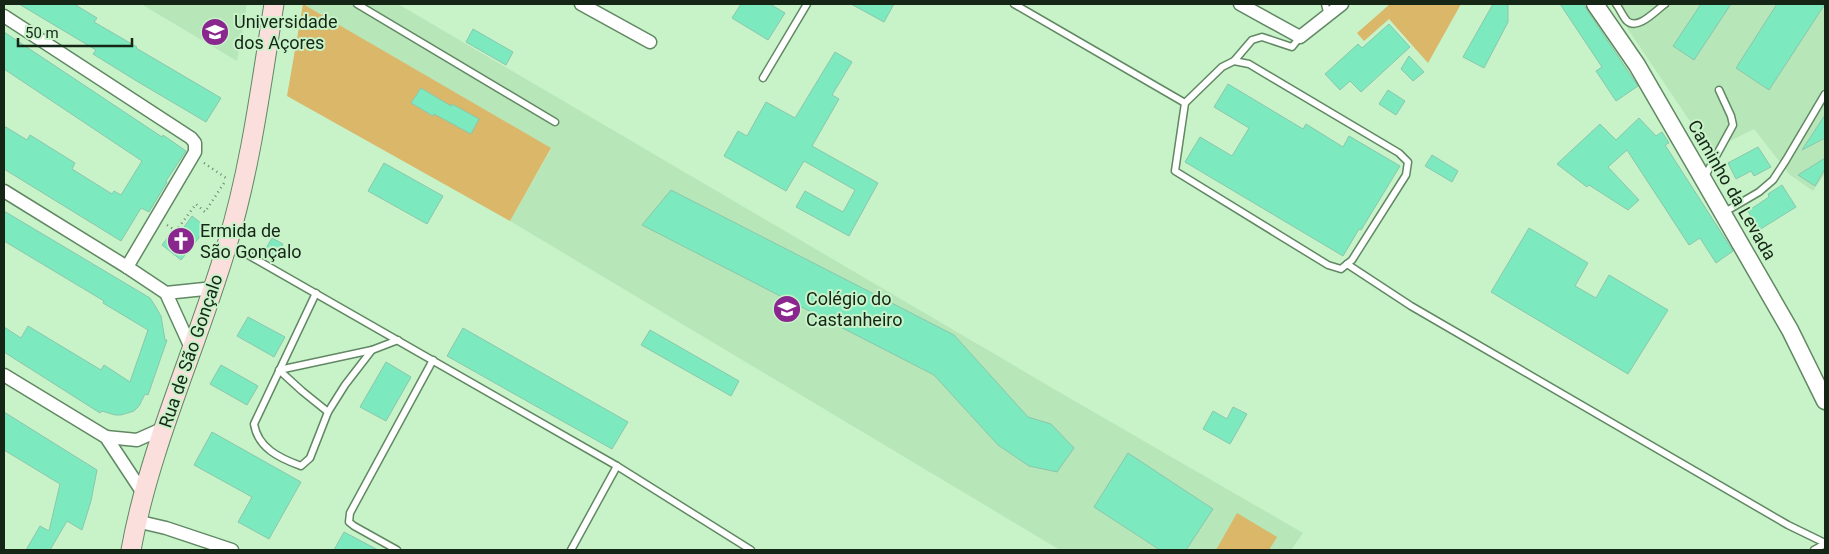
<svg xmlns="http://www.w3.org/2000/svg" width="1829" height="554" font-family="Roboto,sans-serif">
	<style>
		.built { fill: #b7e6b9 }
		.green { fill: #dab769 }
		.building { fill: #7ceabe; stroke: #8bc6ac }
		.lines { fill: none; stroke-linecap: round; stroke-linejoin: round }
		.service-casing { stroke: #618863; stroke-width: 9 }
		.minor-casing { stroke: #618863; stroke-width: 15 }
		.tertiary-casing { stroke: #618863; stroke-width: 19 }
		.secondary-casing { stroke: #618863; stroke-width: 21 }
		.path { stroke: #6a876b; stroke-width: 2.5; stroke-dasharray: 1 4; stroke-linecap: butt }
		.service { stroke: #fff; stroke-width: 6 }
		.minor { stroke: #fff; stroke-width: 12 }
		.tertiary { stroke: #fff; stroke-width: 16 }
		.secondary { stroke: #fadfdd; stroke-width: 19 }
		.labels { text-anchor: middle; stroke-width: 4; stroke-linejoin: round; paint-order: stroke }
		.poi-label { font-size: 18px; fill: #152516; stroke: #c8f3c9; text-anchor: start }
		.street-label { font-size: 18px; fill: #152516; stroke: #c8f3c9 }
	</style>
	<rect width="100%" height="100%" fill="#c8f3c9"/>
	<g class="built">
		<path d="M 141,4 L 247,4 L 237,61 Z"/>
		<path d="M 303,4 L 398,4 L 1066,396 L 1303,533 L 1291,550 L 1060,550 L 510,221 L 551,149 Z"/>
		<path d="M 1611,4 L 1825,4 L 1825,174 L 1813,191 L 1790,175 L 1754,129 L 1710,151 Z"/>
	</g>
	<g class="green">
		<path d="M 303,4 L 551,148 L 510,221 L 287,96 Z"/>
		<path d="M 1390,4 L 1461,4 L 1428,63 L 1389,19 L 1364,41 L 1357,33 Z"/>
		<path d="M 1237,513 L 1277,537 L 1269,550 L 1216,550 Z"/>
	</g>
	<g class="building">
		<path d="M 19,4 L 74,4 L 97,18 L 94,22 L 137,47 L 136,48 L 221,98 L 206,122 L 135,80 L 93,54 L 96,50 Z"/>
		<path d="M 741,4 L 770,4 L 785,13 L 768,40 L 732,18 Z"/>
		<path d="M 851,4 L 894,4 L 884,22 Z"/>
		<path d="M 1493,4 L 1508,4 L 1508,22 L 1484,68 L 1463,57 Z"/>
		<path d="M 1560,4 L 1583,4 L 1638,86 L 1616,101 L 1596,71 L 1602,67 Z"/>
		<path d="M 1701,4 L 1731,4 L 1694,60 L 1673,46 Z"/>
		<path d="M 1777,4 L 1825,4 L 1769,90 L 1736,68 Z"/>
		<path d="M 1389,24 L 1410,47 L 1361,92 L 1350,81 L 1340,90 L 1325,74 L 1358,44 L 1362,48 Z"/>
		<path d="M 473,29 L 513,52 L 506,65 L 466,42 Z"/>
		<path d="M 4,32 L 162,137 L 163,135 L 186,151 L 166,181 L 167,182 L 149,212 L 141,208 L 121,241 L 4,169 L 4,126 L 27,140 L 30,135 L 75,163 L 72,169 L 112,194 L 114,191 L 121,195 L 142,161 L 4,69 Z"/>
		<path d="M 835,52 L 852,62 L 832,95 L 839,99 L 812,146 L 878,183 L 849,236 L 796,207 L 805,191 L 843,212 L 855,190 L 804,161 L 786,191 L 724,156 L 738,131 L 747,136 L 766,102 L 795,118 Z"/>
		<path d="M 1409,56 L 1424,72 L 1413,81 L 1401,69 Z"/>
		<path d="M 1228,84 L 1303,129 L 1306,124 L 1343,147 L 1349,136 L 1400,166 L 1361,230 L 1359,229 L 1343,256 L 1185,162 L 1200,137 L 1232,156 L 1249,128 L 1214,107 Z"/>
		<path d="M 421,88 L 451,106 L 452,104 L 479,119 L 471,134 L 434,114 L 433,116 L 411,103 Z"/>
		<path d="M 1388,90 L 1405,101 L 1396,115 L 1379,104 Z"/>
		<path d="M 1825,115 L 1825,138 L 1802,150 Z"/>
		<path d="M 1639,118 L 1656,136 L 1662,132 L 1669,143 L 1665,145 L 1733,251 L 1716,263 L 1700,238 L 1689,245 L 1627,150 L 1608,167 L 1639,200 L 1628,210 L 1589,185 L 1587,187 L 1557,164 L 1600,124 L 1616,140 Z"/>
		<path d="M 1758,147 L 1771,167 L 1754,176 L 1751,171 L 1736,179 L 1728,163 Z"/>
		<path d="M 1432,155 L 1458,171 L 1452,182 L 1425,166 Z"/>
		<path d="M 1825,158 L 1825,169 L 1815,186 L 1798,175 Z"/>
		<path d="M 384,163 L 443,196 L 427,224 L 368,191 Z"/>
		<path d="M 1782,185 L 1796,207 L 1759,230 L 1748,211 L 1769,197 L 1768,194 Z"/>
		<path d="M 671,190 L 954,335 L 1028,417 L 1051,424 L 1074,448 L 1057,472 L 1029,466 L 998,445 L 934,375 L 642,225 Z"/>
		<path d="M 4,211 L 150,298 L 154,304 L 161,316 L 165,340 L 167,340 L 148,395 L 145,394 L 139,406 L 134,411 L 121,415 L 115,415 L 102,411 L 100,413 L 4,352 L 4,327 L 21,338 L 28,326 L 101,370 L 104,365 L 130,382 L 148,330 L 103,303 L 104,301 L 4,241 Z"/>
		<path d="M 192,216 L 207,228 L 181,260 L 162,245 L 172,232 L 177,237 Z"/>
		<path d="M 1529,228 L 1588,263 L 1575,286 L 1596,298 L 1609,275 L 1668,310 L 1628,374 L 1491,292 Z"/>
		<path d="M 272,238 L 283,244 L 276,256 L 265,250 Z"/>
		<path d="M 248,317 L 285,337 L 274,357 L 237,336 Z"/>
		<path d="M 463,328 L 628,422 L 612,449 L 447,356 Z"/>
		<path d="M 650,330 L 739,381 L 731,396 L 641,345 Z"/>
		<path d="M 386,362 L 411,377 L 386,421 L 360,407 Z"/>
		<path d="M 221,365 L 258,386 L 247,405 L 210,384 Z"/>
		<path d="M 1233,407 L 1247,414 L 1230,444 L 1203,429 L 1213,411 L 1227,419 Z"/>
		<path d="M 4,412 L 97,470 L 91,501 L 82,530 L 67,521 L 50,550 L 26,550 L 40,526 L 49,531 L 60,484 L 4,450 Z"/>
		<path d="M 212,432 L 301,482 L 269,539 L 238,522 L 252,497 L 194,465 Z"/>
		<path d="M 1128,453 L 1213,509 L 1186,550 L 1160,550 L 1094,507 Z"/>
		<path d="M 344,532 L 378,550 L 334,550 Z"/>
	</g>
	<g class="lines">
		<defs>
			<g id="service">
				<path d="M 357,4 L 555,122"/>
				<path d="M 1014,4 L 1185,103 L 1222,67 L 1234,61 L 1252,40 L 1262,37 L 1292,47 L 1300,37"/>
				<path d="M 1325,4 L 1328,16"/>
				<path d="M 1616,4 C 1620,9 1623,17 1627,21 C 1638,31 1656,10 1665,4"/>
				<path d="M 763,78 L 807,4"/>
				<path d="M 1185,103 L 1175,171 L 1328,265 L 1341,269 L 1352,260 L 1406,175 L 1408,162 L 1399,153 L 1249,64 L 1234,61"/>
				<path d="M 1704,178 L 1733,125 L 1731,116 L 1719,90"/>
				<path d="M 1723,213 L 1759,192 L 1773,180 L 1786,160 L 1825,94"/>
				<path d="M 229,244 L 617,466 L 751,550"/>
				<path d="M 1347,264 L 1411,306 L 1788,525 L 1825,543"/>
				<path d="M 316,293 L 254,424 C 258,448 279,458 301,466 L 310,458 L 328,412 L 345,385 L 372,350 L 398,340"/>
				<path d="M 328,412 L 302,391 L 279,370 L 372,350"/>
				<path d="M 397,550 L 354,526 L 349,522 L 350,513 L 433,360"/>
				<path d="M 571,550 L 617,466"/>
				<path d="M 1814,550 L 1825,544"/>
			</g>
			<g id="minor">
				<path d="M 581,4 L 650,42"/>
				<path d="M 1240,4 L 1300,37 L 1342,4"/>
				<path d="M 4,16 L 191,138 L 195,143 L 195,152 L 127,267"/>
				<path d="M 4,191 L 127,267 L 166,293 L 192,350"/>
				<path d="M 166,293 L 214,288"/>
				<path d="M 4,375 L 106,437 L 143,493"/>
				<path d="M 106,437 L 137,440 L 164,428"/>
				<path d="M 136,521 L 166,528 L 232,550"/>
			</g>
			<path id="tertiary" d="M 1595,4 L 1637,65 L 1703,179 L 1790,330 L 1825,401"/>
			<path id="secondary" d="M 131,550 C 150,445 197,347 227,245 C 251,166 261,85 274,4"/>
		</defs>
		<use href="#service" class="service-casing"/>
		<use href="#minor" class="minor-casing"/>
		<use href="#tertiary" class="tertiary-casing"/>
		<use href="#secondary" class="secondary-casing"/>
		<g class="path">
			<path d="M 204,163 L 226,178"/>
			<path d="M 167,225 L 176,231 L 196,204 L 205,212 L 226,180"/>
		</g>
		<use href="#service" class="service"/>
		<use href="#minor" class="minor"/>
		<use href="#tertiary" class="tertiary"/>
		<use href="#secondary" class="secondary"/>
	</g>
	<defs>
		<symbol id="university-disc" viewBox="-11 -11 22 22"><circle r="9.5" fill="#8a278f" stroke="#c8f3c9"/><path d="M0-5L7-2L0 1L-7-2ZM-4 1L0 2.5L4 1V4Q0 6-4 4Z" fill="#fff"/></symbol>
		<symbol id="church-disc" viewBox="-11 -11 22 22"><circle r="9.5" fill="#8a278f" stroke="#c8f3c9"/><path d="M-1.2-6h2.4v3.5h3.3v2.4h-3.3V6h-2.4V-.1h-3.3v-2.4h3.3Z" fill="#fff"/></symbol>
		<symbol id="school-disc" viewBox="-11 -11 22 22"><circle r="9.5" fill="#8a278f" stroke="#c8f3c9"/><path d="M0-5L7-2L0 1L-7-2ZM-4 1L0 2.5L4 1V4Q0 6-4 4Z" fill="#fff"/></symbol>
	</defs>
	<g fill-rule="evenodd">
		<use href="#university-disc" x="199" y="16" width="32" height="32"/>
		<use href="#church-disc" x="165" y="225" width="32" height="32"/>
		<use href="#school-disc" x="771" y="293" width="32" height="32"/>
	</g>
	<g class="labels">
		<g class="poi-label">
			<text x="234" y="28">Universidade<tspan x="234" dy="21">dos Açores</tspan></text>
			<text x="200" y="237">Ermida de<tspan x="200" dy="21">São Gonçalo</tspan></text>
			<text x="806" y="305">Colégio do<tspan x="806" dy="21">Castanheiro</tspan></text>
		</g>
		<g class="street-label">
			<text transform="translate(1732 190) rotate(60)" y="6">Caminho da Levada</text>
			<text transform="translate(191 351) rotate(-71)" y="6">Rua de São Gonçalo</text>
		</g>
	</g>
	<rect width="1829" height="554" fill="none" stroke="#152516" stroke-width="10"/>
	<path d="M18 38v8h114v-8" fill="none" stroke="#152516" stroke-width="2.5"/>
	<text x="25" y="38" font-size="15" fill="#152516" stroke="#c8f3c9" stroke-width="4" paint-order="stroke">50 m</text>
</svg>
